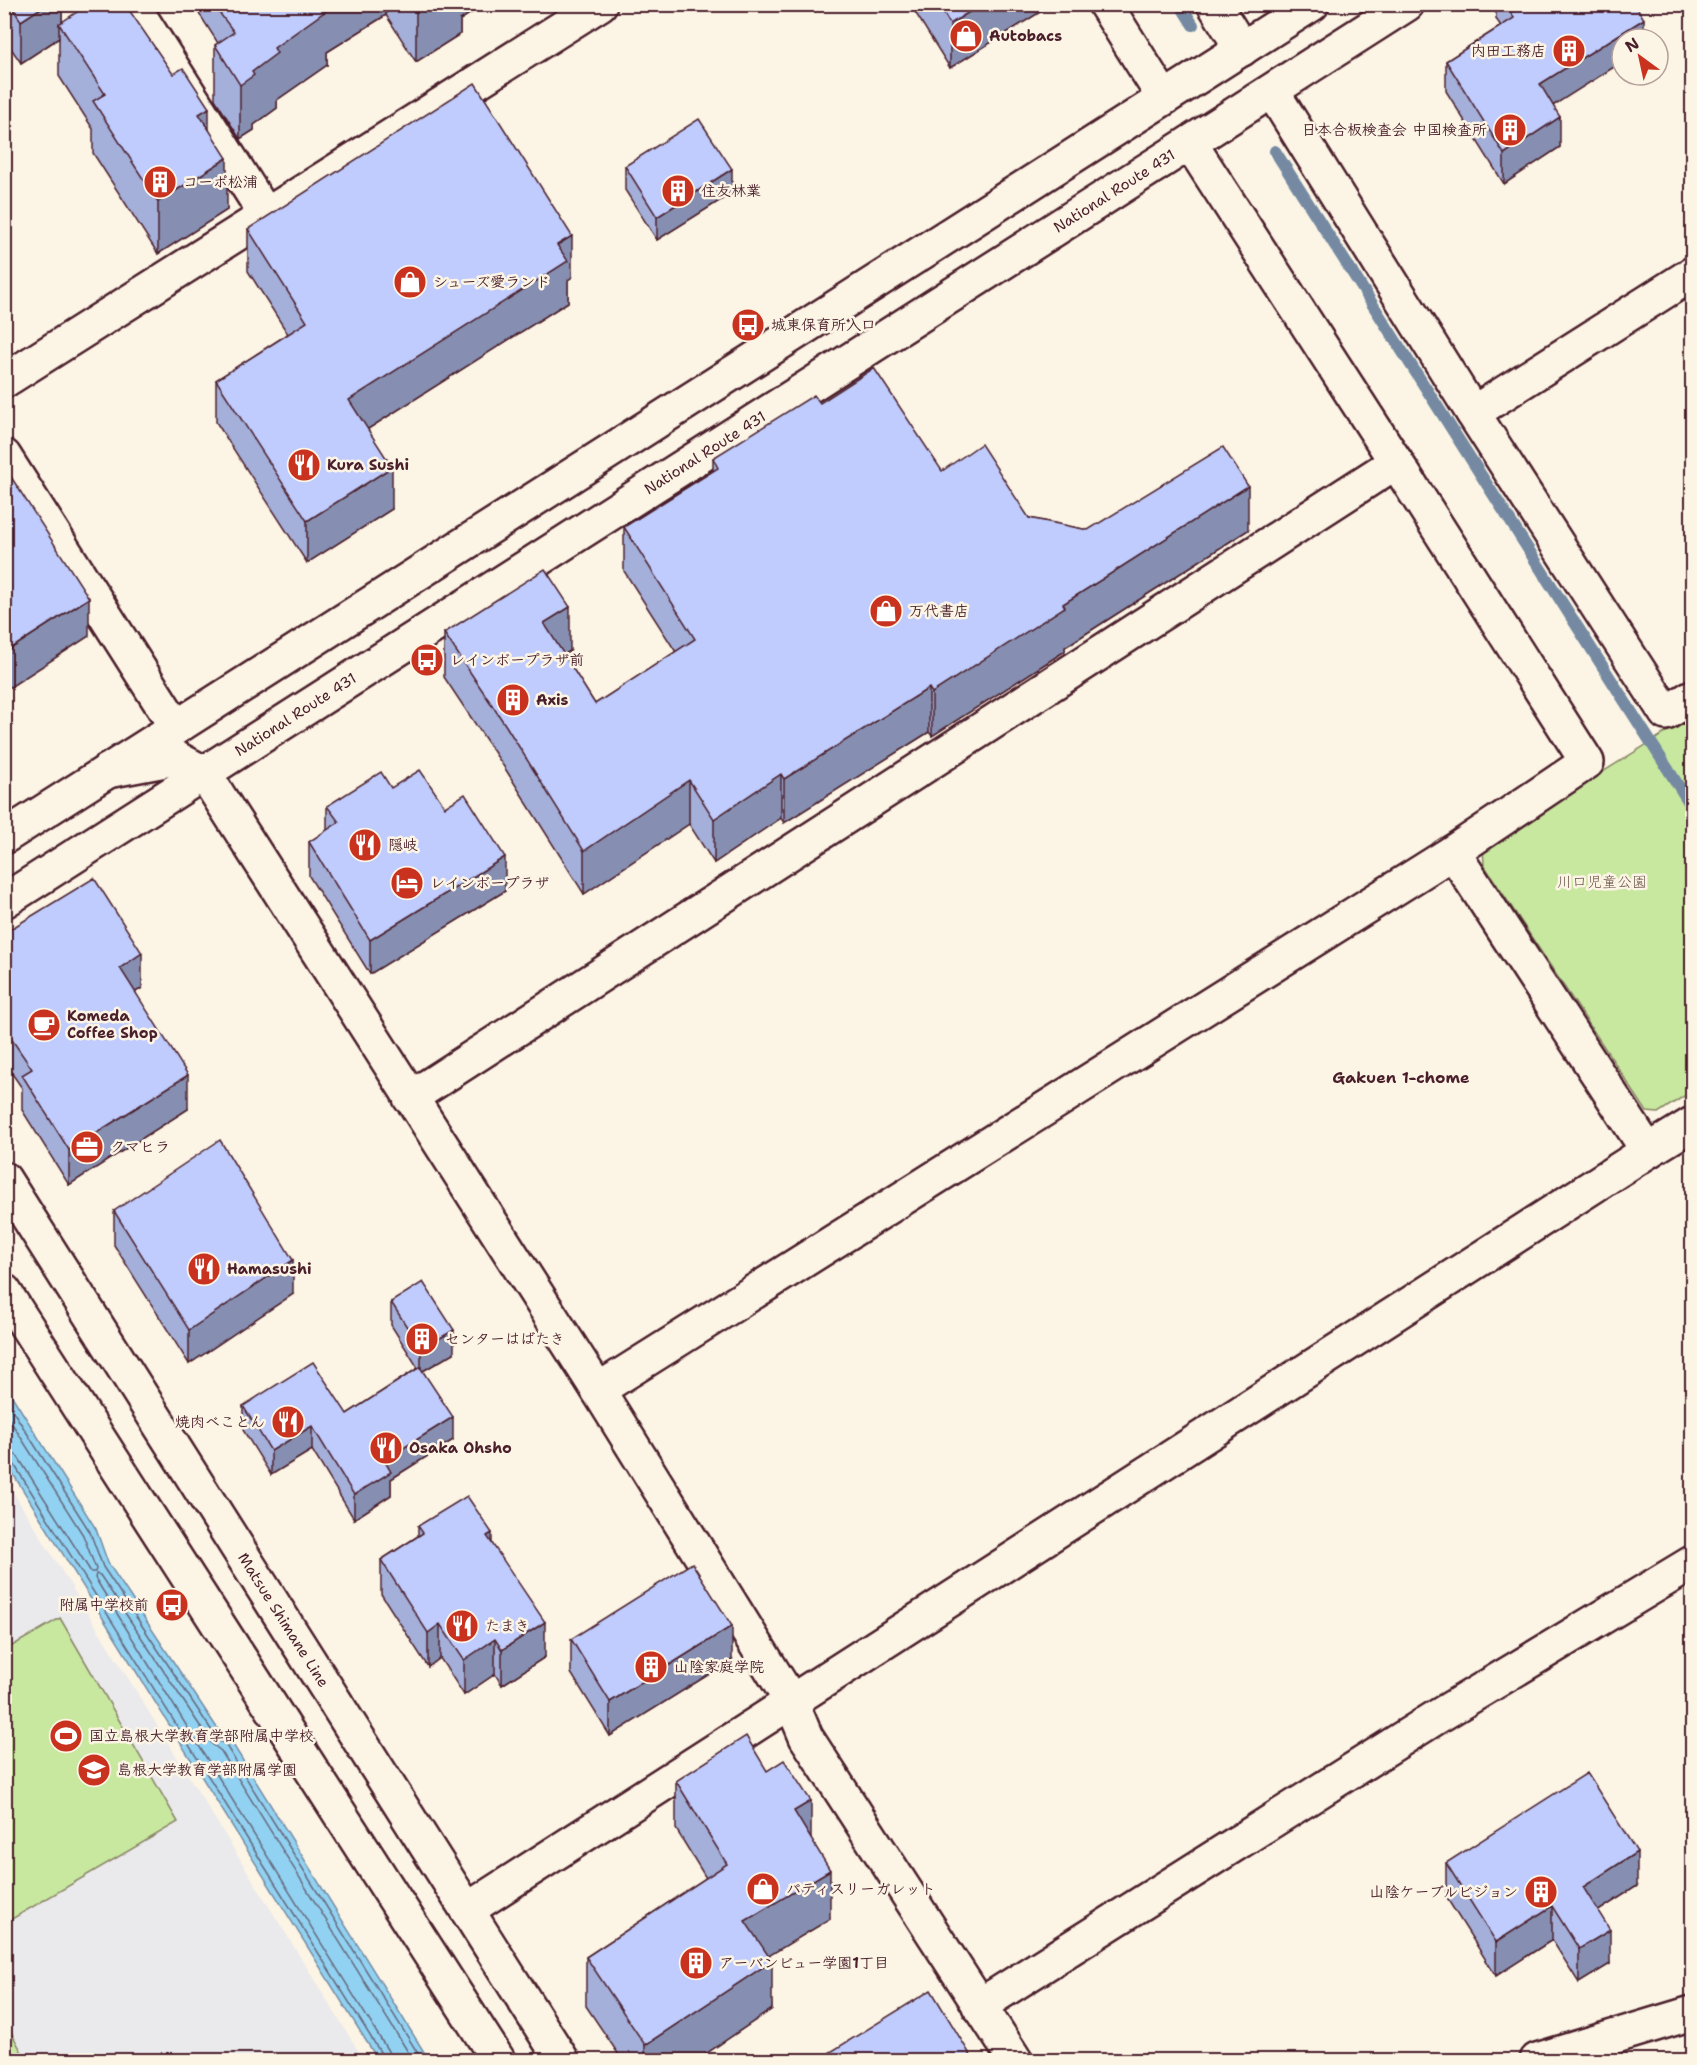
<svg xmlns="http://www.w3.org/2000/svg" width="1697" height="2065" font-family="'Shantell Sans','Klee One',sans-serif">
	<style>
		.built { fill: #eae9ec }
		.green { fill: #c8e8a0; stroke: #898466; stroke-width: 1.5 }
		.water { fill: #91d2f2; stroke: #758aa2; stroke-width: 1.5 }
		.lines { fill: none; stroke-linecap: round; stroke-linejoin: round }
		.shore { stroke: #66677b; stroke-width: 1.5 }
		.stream { stroke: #758aa2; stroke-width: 12 }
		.street-casing { stroke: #4a1f2b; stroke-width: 38 }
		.primary-casing { stroke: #4a1f2b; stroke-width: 38 }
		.highway-casing { stroke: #4a1f2b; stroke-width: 38 }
		.street { stroke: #fcf5e5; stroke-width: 33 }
		.primary { stroke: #fcf5e5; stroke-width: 33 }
		.highway { stroke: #fcf5e5; stroke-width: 33 }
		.wall { fill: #a4afda; stroke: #4a1f2b; stroke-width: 1.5 }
		.shaded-wall { fill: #868fb1; stroke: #4a1f2b; stroke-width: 1.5 }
		.building { fill: #bfccfd; stroke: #4a1f2b; stroke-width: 1.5 }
		.labels { text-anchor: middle; stroke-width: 5; stroke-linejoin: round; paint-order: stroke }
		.poi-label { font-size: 15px; font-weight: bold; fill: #4a1f2b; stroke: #fcf5e5; text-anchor: start }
		.street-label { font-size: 15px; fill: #4a1f2b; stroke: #fcf5e5 }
		.park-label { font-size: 15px; fill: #6a5148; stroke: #fcf5e5 }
		.neighbourhood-label { font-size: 16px; font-weight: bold; fill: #4a1f2b; stroke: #fcf5e5 }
	</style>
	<rect width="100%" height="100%" fill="#fcf5e5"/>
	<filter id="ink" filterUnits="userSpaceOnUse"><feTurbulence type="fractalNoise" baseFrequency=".0167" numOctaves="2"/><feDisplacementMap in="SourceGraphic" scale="12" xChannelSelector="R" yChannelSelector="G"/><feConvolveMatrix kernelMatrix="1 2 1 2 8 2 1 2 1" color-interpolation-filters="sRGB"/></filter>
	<g filter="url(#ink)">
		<path class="built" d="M 5,1479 L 364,2060 L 5,2060 Z"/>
		<g class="green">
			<path d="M 1692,716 L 1692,1091 L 1658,1113 L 1647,1112 L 1484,865 L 1483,847 Z"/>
			<path d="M 60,1618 L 178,1822 L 5,1923 L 5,1650 Z"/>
			<path d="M 5,2021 L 26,2060 L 5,2060 Z"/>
		</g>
		<path class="water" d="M 5,1385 L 96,1529 L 108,1563 L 223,1737 L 227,1735 L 429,2060 L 378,2060 L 5,1461 Z"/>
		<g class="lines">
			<g class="shore">
				<path d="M 4,1397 L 90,1532 L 103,1567 L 218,1740 L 225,1744 L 422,2060"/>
				<path d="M 4,1411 L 83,1535 L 96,1569 L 95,1572 L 91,1572 L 18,1457 L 13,1452 L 4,1451"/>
				<path d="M 4,1458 L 12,1461 L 382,2055 L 383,2060"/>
				<path d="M 390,2060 L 388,2051 L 95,1578 L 96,1574 L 100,1575 L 212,1744 L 221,1751 L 413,2060"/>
			</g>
			<g class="stream">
				<path d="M 1180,4 L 1193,25"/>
				<path d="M 1275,151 L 1692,807"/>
			</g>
			<defs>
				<g id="street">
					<path d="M 132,4 L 266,215"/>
					<path d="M 1105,4 L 1164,98"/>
					<path d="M 1214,4 L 1242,49"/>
					<path d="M 1272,91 L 1473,413 L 1666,713 L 1692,697"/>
					<path d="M 4,381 L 600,4"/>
					<path d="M 1473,413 L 1692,274"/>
					<path d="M 4,456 L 176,727"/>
					<path d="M 107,771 L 176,758 L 204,773 L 598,1390 L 791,1701 L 806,1737 L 1015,2060"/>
					<path d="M 1453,852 L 1648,1151"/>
					<path d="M 410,1098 L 1396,462"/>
					<path d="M 598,1390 L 1453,852 L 1587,762 L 1396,462 L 1190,143"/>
					<path d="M 467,1910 L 1648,1151 L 1692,1124"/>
					<path d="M 979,2006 L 1435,1718 L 1692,1563"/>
					<path d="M 1537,2060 L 1692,2013"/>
				</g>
				<g id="primary">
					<path id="s1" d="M 4,1179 L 562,2060"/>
					<path d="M 4,1291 L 498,2060"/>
				</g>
				<g id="highway">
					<path d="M 4,837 L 1312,4"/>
					<path id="s2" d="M 4,901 L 1407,4"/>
				</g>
			</defs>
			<use href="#street" class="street-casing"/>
			<use href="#primary" class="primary-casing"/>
			<use href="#highway" class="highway-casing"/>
			<use href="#street" class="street"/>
			<use href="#primary" class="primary"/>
			<use href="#highway" class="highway"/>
		</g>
		<g class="wall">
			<path d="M 4,4 L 62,4 L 62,22 L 209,129 L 227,210 L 158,254 L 93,153 L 93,129 L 59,76 L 59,38 L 21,63 L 4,38 Z"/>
			<path d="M 193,4 L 485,4 L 460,20 L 460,34 L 416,62 L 386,15 L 327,52 L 327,65 L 277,100 L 277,108 L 254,125 L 254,130 L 240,139 L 215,99 L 215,45 L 218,43 Z"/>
			<path d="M 910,4 L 1053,4 L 950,68 Z"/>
			<path d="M 1496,4 L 1635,4 L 1644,39 L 1553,106 L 1560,147 L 1504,184 L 1446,91 L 1446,61 L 1501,26 L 1496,19 Z"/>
			<path d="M 625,166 L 732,193 L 657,240 L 625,190 Z"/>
			<path d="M 248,229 L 572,277 L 568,280 L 568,302 L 368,429 L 392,509 L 307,563 L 216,422 L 216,380 L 288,334 L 248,271 Z"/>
			<path d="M 820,403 L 942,471 L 1029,518 L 1088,530 L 1248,530 L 1065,647 L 1065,651 L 932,736 L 929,732 L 784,823 L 781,818 L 714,863 L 689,824 L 584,894 L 506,770 L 444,677 L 444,633 L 570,651 L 564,655 L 595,704 L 676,652 L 624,571 L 624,527 L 713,471 L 713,458 Z"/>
			<path d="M 391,788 L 445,807 L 505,891 L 370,974 L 309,876 L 309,842 L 327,830 L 327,806 Z"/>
			<path d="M 4,933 L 142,988 L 135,992 L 188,1109 L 69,1185 L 22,1110 L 22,1088 L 4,1062 Z"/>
			<path d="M 114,1211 L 293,1294 L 189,1364 L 114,1245 Z"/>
			<path d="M 391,1302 L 454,1353 L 423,1371 L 453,1440 L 391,1479 L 391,1495 L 354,1519 L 312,1450 L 271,1475 L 243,1430 L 243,1406 L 347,1414 L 418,1368 L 391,1325 Z"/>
			<path d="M 418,1526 L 492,1543 L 545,1657 L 502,1685 L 495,1674 L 464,1695 L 440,1658 L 428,1667 L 381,1594 L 381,1560 L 418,1536 Z"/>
			<path d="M 571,1639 L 732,1660 L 610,1736 L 571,1673 Z"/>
			<path d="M 767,1771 L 811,1839 L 830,1919 L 768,1956 L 772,2009 L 695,2061 L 623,2061 L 586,2006 L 586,1957 L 706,1878 L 676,1829 L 676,1781 Z"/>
			<path d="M 1446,1863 L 1637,1886 L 1598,1911 L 1610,1964 L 1579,1983 L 1552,1940 L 1496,1976 L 1446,1897 Z"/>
		</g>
		<g class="shaded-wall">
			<path d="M 47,4 L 62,4 L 62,28 L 59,24 L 59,38 L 21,63 L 21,21 Z"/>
			<path d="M 321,4 L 386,4 L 386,15 L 327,52 L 327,65 L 277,100 L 277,108 L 254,125 L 254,130 L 240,139 L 240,85 L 274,48 Z"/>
			<path d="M 421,4 L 485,4 L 460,20 L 460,34 L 416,62 L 416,7 Z"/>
			<path d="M 982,4 L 1053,4 L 950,68 L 950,24 Z"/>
			<path d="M 1644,19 L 1644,39 L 1622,39 L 1622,62 L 1540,114 L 1540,84 Z"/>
			<path d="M 209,108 L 209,160 L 199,114 Z"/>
			<path d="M 1560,117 L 1560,147 L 1504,184 L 1504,154 Z"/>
			<path d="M 227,158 L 227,210 L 158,254 L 158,202 Z"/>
			<path d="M 732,169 L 732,193 L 657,240 L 657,217 Z"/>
			<path d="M 572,236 L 572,277 L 568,280 L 568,302 L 349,441 L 349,400 L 557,245 Z"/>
			<path d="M 392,467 L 392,509 L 307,563 L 307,521 Z"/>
			<path d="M 1248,486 L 1248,530 L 1065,647 L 1065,651 L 932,736 L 932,693 L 1063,604 Z"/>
			<path d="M 89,598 L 89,636 L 4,691 L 4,653 Z"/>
			<path d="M 570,607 L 570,651 L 544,666 L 544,623 Z"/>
			<path d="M 929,688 L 929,732 L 784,823 L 784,779 Z"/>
			<path d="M 781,774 L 781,818 L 714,863 L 714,819 Z"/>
			<path d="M 689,780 L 689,824 L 584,894 L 584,851 Z"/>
			<path d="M 505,857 L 505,891 L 370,974 L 370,940 Z"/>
			<path d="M 142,953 L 142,988 L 120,1002 L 120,968 Z"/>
			<path d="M 188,1075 L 188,1109 L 69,1185 L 69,1150 Z"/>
			<path d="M 293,1260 L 293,1294 L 189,1364 L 189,1330 Z"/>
			<path d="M 454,1330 L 454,1353 L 421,1372 L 421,1349 Z"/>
			<path d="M 453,1417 L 453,1440 L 391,1479 L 391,1495 L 354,1519 L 354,1495 L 384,1460 Z"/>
			<path d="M 312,1426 L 312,1450 L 271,1475 L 271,1451 Z"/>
			<path d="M 492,1533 L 492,1567 L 487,1536 Z"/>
			<path d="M 545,1622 L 545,1657 L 502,1685 L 502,1650 Z"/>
			<path d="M 440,1624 L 440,1658 L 428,1667 L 428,1633 Z"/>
			<path d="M 732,1626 L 732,1660 L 610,1736 L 610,1702 Z"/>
			<path d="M 495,1639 L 495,1674 L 464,1695 L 464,1660 Z"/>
			<path d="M 811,1801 L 811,1849 L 794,1811 Z"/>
			<path d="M 1637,1852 L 1637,1886 L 1583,1921 L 1583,1887 Z"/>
			<path d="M 830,1870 L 830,1919 L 745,1970 L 745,1921 Z"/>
			<path d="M 1552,1906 L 1552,1940 L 1496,1976 L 1496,1942 Z"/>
			<path d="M 1610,1930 L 1610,1964 L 1579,1983 L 1579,1949 Z"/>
			<path d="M 772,1961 L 772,2009 L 695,2061 L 645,2061 L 645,2045 Z"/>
		</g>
		<g class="building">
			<path d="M 10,4 L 47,4 L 21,21 Z"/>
			<path d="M 89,4 L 125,4 L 173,74 L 183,68 L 209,108 L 199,114 L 227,158 L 158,202 L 93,101 L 105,94 L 59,24 Z"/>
			<path d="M 227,4 L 323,4 L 327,10 L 274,48 L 277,53 L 252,72 L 254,75 L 240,85 L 215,45 L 234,32 L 218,11 Z"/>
			<path d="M 938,4 L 982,4 L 950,24 Z"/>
			<path d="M 1506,4 L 1635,4 L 1644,19 L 1540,84 L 1560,117 L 1504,154 L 1446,61 L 1514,18 Z"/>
			<path d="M 475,83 L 572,236 L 557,245 L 568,261 L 349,400 L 392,467 L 307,521 L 216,380 L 307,322 L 248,229 Z"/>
			<path d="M 699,119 L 732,169 L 657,217 L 625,166 Z"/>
			<path d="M 874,368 L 942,471 L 981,444 L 1029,518 L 1088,530 L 1223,447 L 1248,486 L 1063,604 L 1065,607 L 932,693 L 929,688 L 784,779 L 781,774 L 714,819 L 689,780 L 584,851 L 506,726 L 444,633 L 545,569 L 570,607 L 544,623 L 595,704 L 695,639 L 624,527 L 718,468 L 713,458 L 814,395 L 820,403 Z"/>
			<path d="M 4,466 L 89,598 L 4,653 Z"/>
			<path d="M 420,770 L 445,807 L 465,794 L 505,857 L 370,940 L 309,842 L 339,822 L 327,806 L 381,772 L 391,788 Z"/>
			<path d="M 94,878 L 142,953 L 120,968 L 188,1075 L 69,1150 L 22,1075 L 32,1069 L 4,1028 L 4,933 Z"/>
			<path d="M 220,1140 L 293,1260 L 189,1330 L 114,1211 Z"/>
			<path d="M 423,1282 L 454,1330 L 421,1349 L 391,1302 Z"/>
			<path d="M 313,1362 L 347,1414 L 420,1367 L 453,1417 L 384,1460 L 391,1472 L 354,1495 L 312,1426 L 271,1451 L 243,1406 Z"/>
			<path d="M 467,1496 L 492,1533 L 487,1536 L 545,1622 L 502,1650 L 495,1639 L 464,1660 L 440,1624 L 428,1633 L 381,1560 L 423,1533 L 418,1526 Z"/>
			<path d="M 692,1563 L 732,1626 L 610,1702 L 571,1639 Z"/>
			<path d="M 746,1736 L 767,1771 L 784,1760 L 811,1801 L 794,1811 L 830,1870 L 745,1921 L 772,1961 L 645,2045 L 586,1957 L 727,1864 L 676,1781 Z"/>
			<path d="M 1587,1773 L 1637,1852 L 1583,1887 L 1610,1930 L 1579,1949 L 1552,1906 L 1496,1942 L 1446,1863 Z"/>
			<path d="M 931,1990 L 974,2061 L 816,2061 Z"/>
		</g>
	</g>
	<defs>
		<symbol id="shop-disc" viewBox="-11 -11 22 22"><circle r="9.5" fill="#c8321e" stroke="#fcf5e5"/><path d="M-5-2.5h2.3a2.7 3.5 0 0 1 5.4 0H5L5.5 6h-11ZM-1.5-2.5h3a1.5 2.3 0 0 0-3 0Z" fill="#fff"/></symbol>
		<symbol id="building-disc" viewBox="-11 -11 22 22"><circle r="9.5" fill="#c8321e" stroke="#fcf5e5"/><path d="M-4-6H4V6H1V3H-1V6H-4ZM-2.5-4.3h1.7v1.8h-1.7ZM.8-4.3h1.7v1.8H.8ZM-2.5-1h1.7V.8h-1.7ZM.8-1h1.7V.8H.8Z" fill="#fff"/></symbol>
		<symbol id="bus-disc" viewBox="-11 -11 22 22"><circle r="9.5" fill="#c8321e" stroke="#fcf5e5"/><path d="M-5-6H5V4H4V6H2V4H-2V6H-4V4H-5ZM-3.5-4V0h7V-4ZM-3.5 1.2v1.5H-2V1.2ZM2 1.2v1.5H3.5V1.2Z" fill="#fff"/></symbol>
		<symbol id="restaurant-disc" viewBox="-11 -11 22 22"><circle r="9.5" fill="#c8321e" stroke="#fcf5e5"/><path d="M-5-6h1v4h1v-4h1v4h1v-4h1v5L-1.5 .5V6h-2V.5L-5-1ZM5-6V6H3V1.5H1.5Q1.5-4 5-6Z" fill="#fff"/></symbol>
		<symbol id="hotel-disc" viewBox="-11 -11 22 22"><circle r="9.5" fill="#c8321e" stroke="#fcf5e5"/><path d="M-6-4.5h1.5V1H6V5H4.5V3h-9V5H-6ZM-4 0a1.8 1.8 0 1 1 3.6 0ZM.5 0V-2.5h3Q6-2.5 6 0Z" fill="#fff"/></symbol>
		<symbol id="cafe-disc" viewBox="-11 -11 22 22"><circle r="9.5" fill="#c8321e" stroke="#fcf5e5"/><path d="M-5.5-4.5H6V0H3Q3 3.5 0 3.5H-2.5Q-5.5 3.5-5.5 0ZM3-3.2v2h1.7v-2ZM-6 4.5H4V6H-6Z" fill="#fff"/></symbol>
		<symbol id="office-disc" viewBox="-11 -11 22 22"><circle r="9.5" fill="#c8321e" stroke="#fcf5e5"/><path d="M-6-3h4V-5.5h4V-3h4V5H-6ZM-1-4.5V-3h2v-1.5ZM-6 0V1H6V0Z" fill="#fff"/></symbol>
		<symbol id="stadium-disc" viewBox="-11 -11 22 22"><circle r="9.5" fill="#c8321e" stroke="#fcf5e5"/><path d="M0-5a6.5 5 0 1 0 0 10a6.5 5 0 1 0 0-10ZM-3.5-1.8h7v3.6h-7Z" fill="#fff"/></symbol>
		<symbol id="school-disc" viewBox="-11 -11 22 22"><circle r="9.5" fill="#c8321e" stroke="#fcf5e5"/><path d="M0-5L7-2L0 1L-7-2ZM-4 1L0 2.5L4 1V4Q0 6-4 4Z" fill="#fff"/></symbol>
	</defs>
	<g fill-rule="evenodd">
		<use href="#shop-disc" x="947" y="17" width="38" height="38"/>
		<use href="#building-disc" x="1550" y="32" width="38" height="38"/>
		<use href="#building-disc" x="1491" y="111" width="38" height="38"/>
		<use href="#building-disc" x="141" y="163" width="38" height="38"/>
		<use href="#building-disc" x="659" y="172" width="38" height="38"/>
		<use href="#shop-disc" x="391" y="263" width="38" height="38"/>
		<use href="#bus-disc" x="729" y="306" width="38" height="38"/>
		<use href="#restaurant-disc" x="285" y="446" width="38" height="38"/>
		<use href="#shop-disc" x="867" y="592" width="38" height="38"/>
		<use href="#bus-disc" x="408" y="641" width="38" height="38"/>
		<use href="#building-disc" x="494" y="681" width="38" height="38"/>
		<use href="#restaurant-disc" x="346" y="826" width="38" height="38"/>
		<use href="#hotel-disc" x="388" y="864" width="38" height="38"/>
		<use href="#cafe-disc" x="25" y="1006" width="38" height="38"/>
		<use href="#office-disc" x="68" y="1128" width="38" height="38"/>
		<use href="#restaurant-disc" x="185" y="1250" width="38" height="38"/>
		<use href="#building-disc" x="403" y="1320" width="38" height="38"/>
		<use href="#restaurant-disc" x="269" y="1403" width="38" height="38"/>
		<use href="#restaurant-disc" x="367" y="1429" width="38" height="38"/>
		<use href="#bus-disc" x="153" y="1586" width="38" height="38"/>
		<use href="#restaurant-disc" x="443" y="1607" width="38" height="38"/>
		<use href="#building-disc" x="632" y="1648" width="38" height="38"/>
		<use href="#stadium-disc" x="47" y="1717" width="38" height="38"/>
		<use href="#school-disc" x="75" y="1751" width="38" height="38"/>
		<use href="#shop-disc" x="744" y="1870" width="38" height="38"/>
		<use href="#building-disc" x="1522" y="1873" width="38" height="38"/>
		<use href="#building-disc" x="677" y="1944" width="38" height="38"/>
	</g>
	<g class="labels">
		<g class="poi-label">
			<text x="989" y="41">Autobacs</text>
			<text x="1546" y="56" text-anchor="end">内田工務店</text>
			<text x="1487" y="135" text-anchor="end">日本合板検査会 中国検査所</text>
			<text x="183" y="187">コーポ松浦</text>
			<text x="701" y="196">住友林業</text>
			<text x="433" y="287">シューズ愛ランド</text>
			<text x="771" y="330">城東保育所入口</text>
			<text x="327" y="470">Kura Sushi</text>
			<text x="909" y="616">万代書店</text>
			<text x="450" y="665">レインボープラザ前</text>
			<text x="536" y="705">Axis</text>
			<text x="388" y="850">隠岐</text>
			<text x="430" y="888">レインボープラザ</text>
			<text x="67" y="1021">Komeda<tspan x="67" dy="17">Coffee Shop</tspan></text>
			<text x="110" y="1152">クマヒラ</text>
			<text x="227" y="1274">Hamasushi</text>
			<text x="445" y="1344">センターはばたき</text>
			<text x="265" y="1427" text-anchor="end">焼肉べことん</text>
			<text x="409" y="1453">Osaka Ohsho</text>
			<text x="149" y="1610" text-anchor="end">附属中学校前</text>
			<text x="485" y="1631">たまき</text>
			<text x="674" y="1672">山陰家庭学院</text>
			<text x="89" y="1741">国立島根大学教育学部附属中学校</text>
			<text x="117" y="1775">島根大学教育学部附属学園</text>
			<text x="786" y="1894">パティスリーガレット</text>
			<text x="1518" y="1897" text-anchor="end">山陰ケーブルビジョン</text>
			<text x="719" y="1968">アーバンビュー学園1丁目</text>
		</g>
		<g class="street-label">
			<text dy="5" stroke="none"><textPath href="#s2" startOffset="1318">National Route 431</textPath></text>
			<text dy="5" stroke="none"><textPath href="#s2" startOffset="832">National Route 431</textPath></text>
			<text dy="5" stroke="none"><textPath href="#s2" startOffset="346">National Route 431</textPath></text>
			<text dy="5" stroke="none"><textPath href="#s1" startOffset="522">Matsue Shimane Line</textPath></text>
		</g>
		<g class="park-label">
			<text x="1602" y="887">川口児童公園</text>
		</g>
		<g class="neighbourhood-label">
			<text x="1401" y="1083">Gakuen 1-chome</text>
		</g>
	</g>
	<rect width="1697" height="2065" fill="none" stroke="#fcf5e5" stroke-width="24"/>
	<rect x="12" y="12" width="1673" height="2041" fill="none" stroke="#4a1f2b" stroke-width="2" filter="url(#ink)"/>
	<g transform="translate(1640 57) rotate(327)"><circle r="28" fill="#fcf5e5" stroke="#b59f9b" stroke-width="1.5"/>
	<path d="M0-4.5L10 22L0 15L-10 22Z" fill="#c8321e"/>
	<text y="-9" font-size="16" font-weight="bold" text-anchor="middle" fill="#4a1f2b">N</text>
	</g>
</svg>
